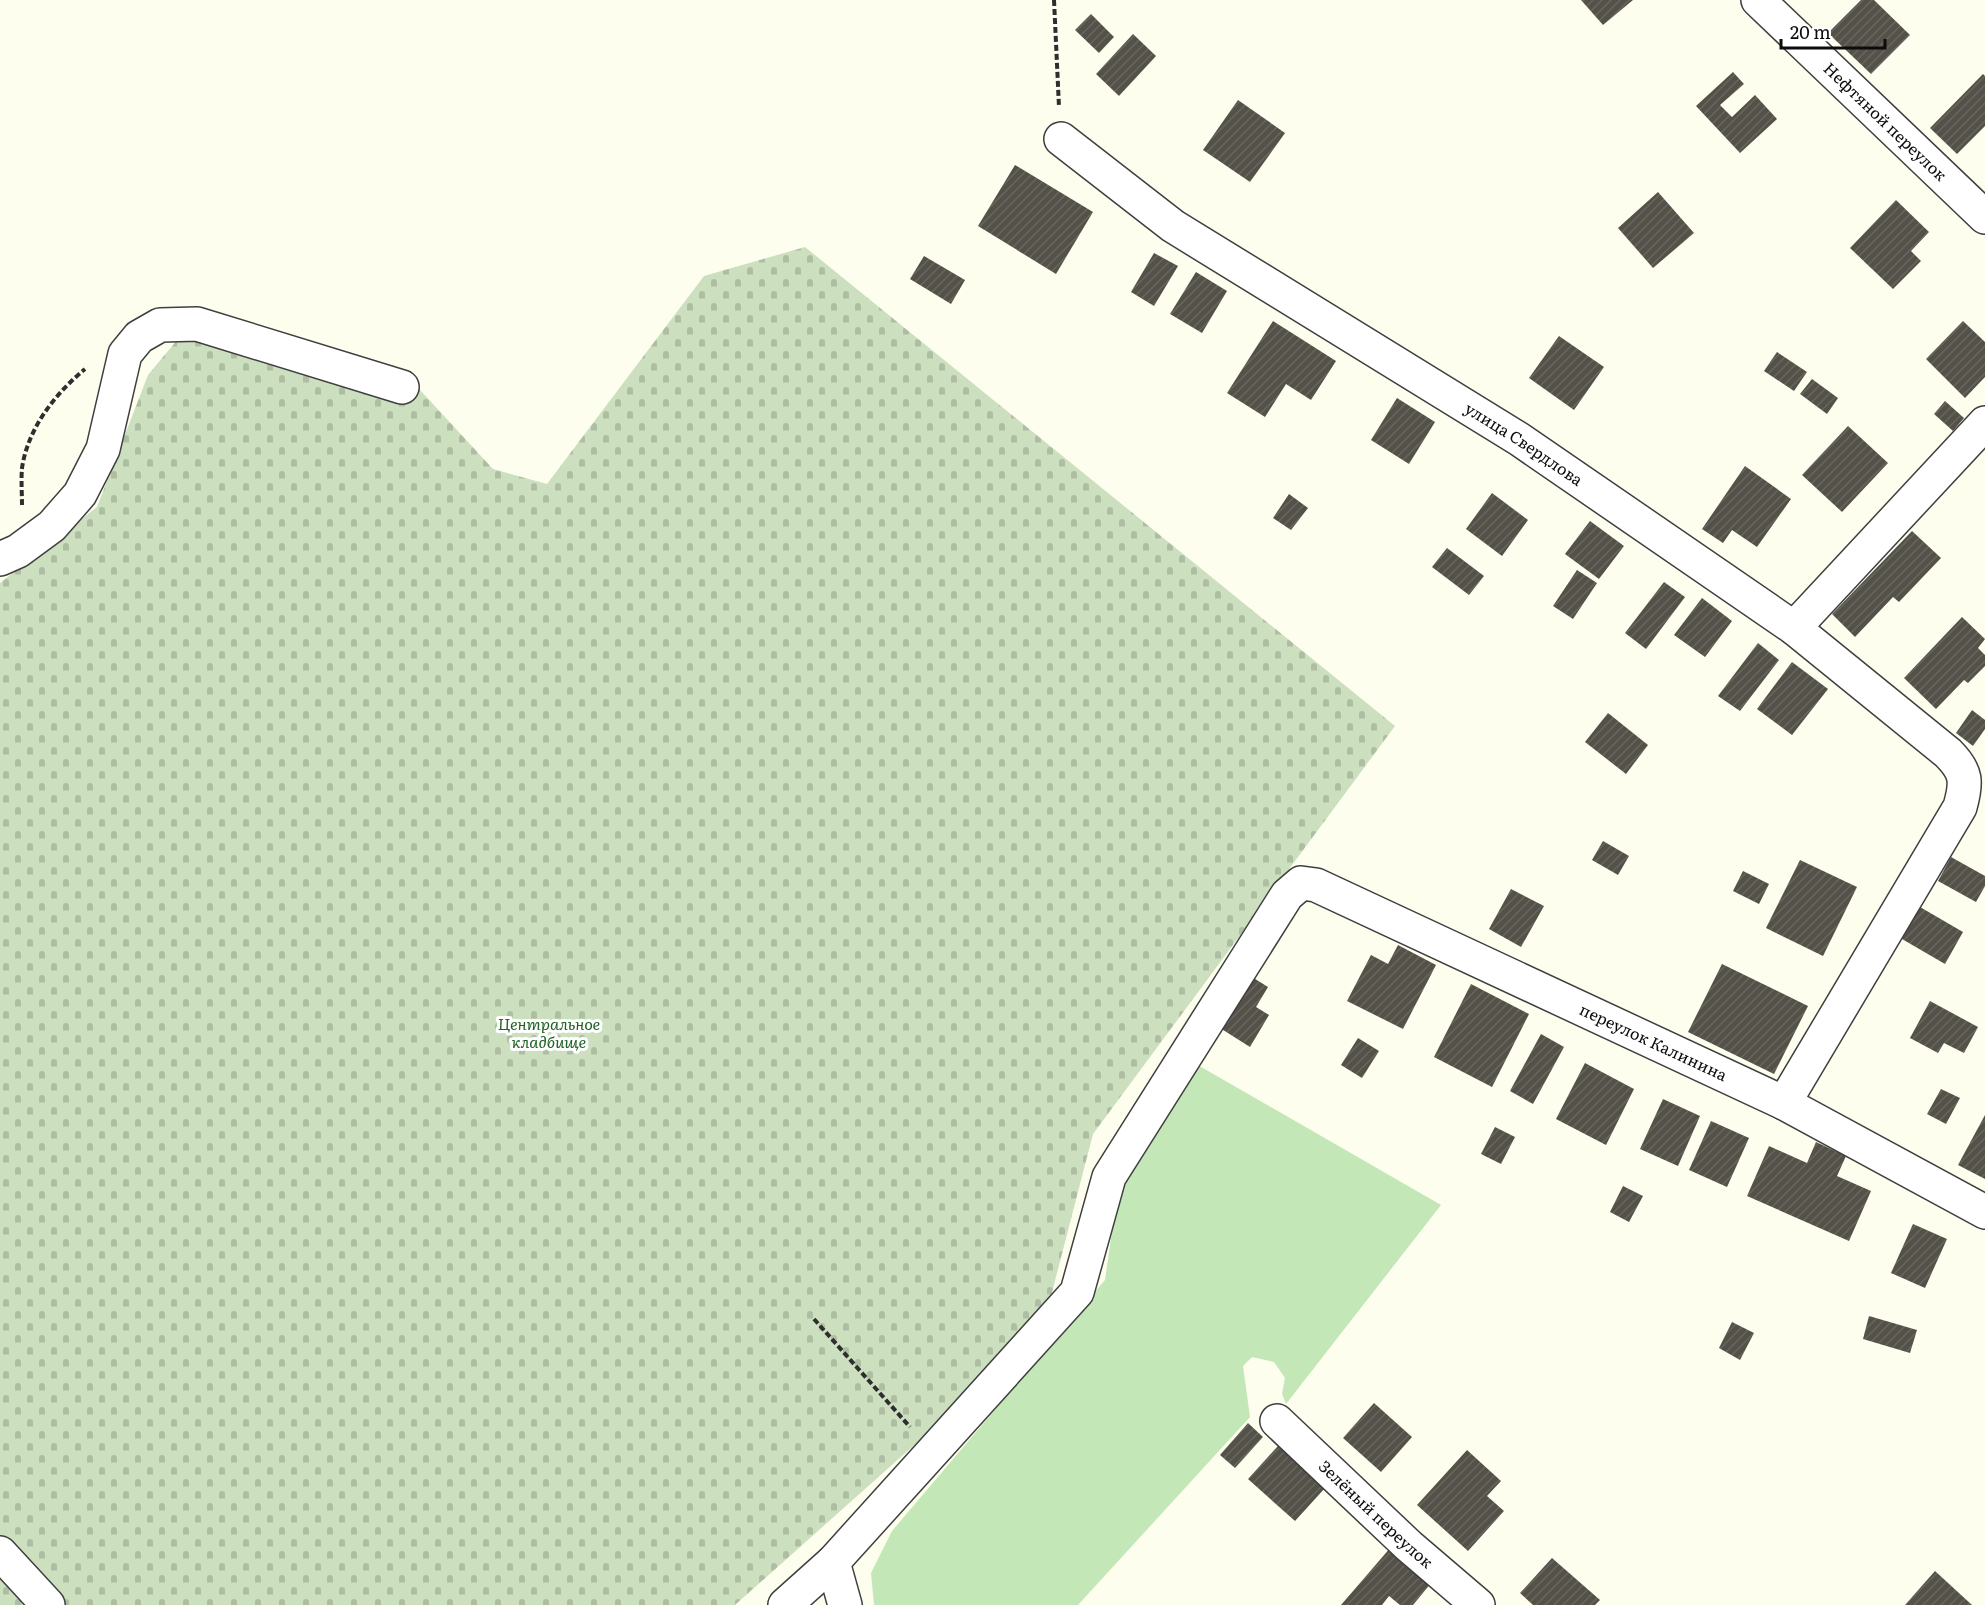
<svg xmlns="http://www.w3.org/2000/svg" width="1985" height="1605" font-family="Literata,serif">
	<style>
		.grass { fill: #c4e7b8 }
		.cemetery { fill: url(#cemetery-stones) }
		.building { fill: url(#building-hatch) }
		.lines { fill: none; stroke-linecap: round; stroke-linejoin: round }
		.minor-casing { stroke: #3f3f3f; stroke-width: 36 }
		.path { stroke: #2e2e2e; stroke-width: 4; stroke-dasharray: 6 3; stroke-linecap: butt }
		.minor { stroke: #fff; stroke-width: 33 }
		.labels { text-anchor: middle; stroke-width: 6; stroke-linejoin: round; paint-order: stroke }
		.street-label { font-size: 16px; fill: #0c0c0c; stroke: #fff }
		.park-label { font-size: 16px; font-style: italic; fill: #206124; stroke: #fff }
	</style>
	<defs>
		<pattern id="cemetery-stones" width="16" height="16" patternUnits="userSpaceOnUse" patternTransform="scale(1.5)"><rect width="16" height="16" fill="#ccdfbf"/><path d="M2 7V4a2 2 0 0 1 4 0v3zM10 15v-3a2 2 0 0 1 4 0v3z" fill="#aebea3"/></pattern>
		<pattern id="building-hatch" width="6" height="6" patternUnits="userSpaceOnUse" patternTransform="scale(1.5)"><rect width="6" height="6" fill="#545149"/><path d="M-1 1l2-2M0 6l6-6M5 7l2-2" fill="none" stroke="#68655f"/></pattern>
	</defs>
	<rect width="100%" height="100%" fill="#fdfeed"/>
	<path class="grass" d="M 1196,1064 L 1441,1205 L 1286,1404 L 1282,1394 L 1285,1378 L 1274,1362 L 1252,1357 L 1243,1366 L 1250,1417 L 1078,1605 L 874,1605 L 871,1573 L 892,1531 L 1105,1280 L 1118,1189 Z"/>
	<path class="cemetery" d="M 805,247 L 1395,726 L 1093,1134 L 1050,1300 L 921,1439 L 735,1605 L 0,1605 L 0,583 L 97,507 L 148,375 L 183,333 L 408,377 L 493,469 L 547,484 L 704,276 Z"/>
	<g class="building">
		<path d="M 1581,0 L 1633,0 L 1603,25 Z"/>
		<path d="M 1861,0 L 1874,0 L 1910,35 L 1871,74 L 1828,33 Z"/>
		<path d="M 1091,14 L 1114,37 L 1099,53 L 1075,30 Z"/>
		<path d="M 1133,34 L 1156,56 L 1119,96 L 1096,74 Z"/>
		<path d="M 1733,72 L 1744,84 L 1720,105 L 1732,117 L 1755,95 L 1777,119 L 1740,153 L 1696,106 Z"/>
		<path d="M 1983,74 L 1985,76 L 1985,126 L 1957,154 L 1930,128 Z"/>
		<path d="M 1238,100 L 1285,133 L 1250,182 L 1203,150 Z"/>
		<path d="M 1015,165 L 1093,212 L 1056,274 L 978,226 Z"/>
		<path d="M 1658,192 L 1694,233 L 1653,268 L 1618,228 Z"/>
		<path d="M 1896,200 L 1929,232 L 1911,251 L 1921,261 L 1893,289 L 1850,248 Z"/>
		<path d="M 1154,253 L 1178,266 L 1154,306 L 1131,292 Z"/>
		<path d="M 924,256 L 965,280 L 951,304 L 910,279 Z"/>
		<path d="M 1196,272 L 1227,291 L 1202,333 L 1170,314 Z"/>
		<path d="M 1273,321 L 1336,361 L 1311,400 L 1286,384 L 1265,417 L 1227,393 Z"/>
		<path d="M 1963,321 L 1985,342 L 1985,377 L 1965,398 L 1926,359 Z"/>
		<path d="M 1559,336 L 1604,367 L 1574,410 L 1529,378 Z"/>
		<path d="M 1777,352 L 1807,372 L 1794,391 L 1764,371 Z"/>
		<path d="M 1812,379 L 1838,398 L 1827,414 L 1800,394 Z"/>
		<path d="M 1397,398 L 1435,422 L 1409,464 L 1371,440 Z"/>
		<path d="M 1945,401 L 1964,418 L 1953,431 L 1934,414 Z"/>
		<path d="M 1848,426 L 1888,463 L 1842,512 L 1802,475 Z"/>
		<path d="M 1745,466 L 1791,499 L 1757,547 L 1732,530 L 1723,543 L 1702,529 Z"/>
		<path d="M 1492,493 L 1528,520 L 1502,556 L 1466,529 Z"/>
		<path d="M 1289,494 L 1308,508 L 1291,530 L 1273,518 Z"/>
		<path d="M 1590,521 L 1624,546 L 1599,579 L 1565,554 Z"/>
		<path d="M 1912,531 L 1941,558 L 1899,602 L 1893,597 L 1855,637 L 1832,614 Z"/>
		<path d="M 1447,548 L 1484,576 L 1469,595 L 1432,567 Z"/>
		<path d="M 1577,570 L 1597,583 L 1573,619 L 1553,606 Z"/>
		<path d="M 1664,582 L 1685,597 L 1646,649 L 1625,633 Z"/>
		<path d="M 1702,598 L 1732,621 L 1705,657 L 1674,635 Z"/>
		<path d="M 1962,617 L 1985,639 L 1978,648 L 1985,655 L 1985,666 L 1968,683 L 1964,680 L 1936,709 L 1904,678 Z"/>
		<path d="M 1758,643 L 1779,660 L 1740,711 L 1718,696 Z"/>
		<path d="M 1792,662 L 1828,689 L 1792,735 L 1757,709 Z"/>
		<path d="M 1972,710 L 1985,720 L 1985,729 L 1973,746 L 1956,733 Z"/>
		<path d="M 1608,713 L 1648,745 L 1626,774 L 1585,742 Z"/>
		<path d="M 1603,841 L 1629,856 L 1618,875 L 1592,860 Z"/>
		<path d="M 1951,857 L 1985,876 L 1985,886 L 1976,902 L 1938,881 Z"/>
		<path d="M 1800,860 L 1857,887 L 1823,956 L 1766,928 Z"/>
		<path d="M 1743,871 L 1769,884 L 1759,904 L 1733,891 Z"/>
		<path d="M 1511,889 L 1544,906 L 1521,947 L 1489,929 Z"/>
		<path d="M 1920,907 L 1963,932 L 1945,964 L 1902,939 Z"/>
		<path d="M 1398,945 L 1436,965 L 1403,1029 L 1347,1001 L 1371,955 L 1388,964 Z"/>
		<path d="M 1722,964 L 1808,1006 L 1774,1074 L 1688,1032 Z"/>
		<path d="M 1252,977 L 1268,987 L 1256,1007 L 1269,1015 L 1250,1047 L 1220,1028 Z"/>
		<path d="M 1471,984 L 1529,1014 L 1492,1087 L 1434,1057 Z"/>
		<path d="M 1930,1001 L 1978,1027 L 1964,1053 L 1944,1043 L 1938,1053 L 1910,1038 Z"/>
		<path d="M 1541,1034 L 1564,1047 L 1533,1104 L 1510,1091 Z"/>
		<path d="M 1358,1038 L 1379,1051 L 1362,1078 L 1341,1065 Z"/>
		<path d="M 1585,1063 L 1634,1089 L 1606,1145 L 1556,1119 Z"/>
		<path d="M 1941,1089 L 1960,1098 L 1946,1124 L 1927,1114 Z"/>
		<path d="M 1663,1099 L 1700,1116 L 1678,1166 L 1640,1149 Z"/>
		<path d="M 1985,1115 L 1985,1179 L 1958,1165 Z"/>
		<path d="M 1711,1121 L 1749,1138 L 1727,1187 L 1689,1170 Z"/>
		<path d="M 1495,1127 L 1515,1137 L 1501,1164 L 1481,1154 Z"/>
		<path d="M 1816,1142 L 1846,1156 L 1837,1176 L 1871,1191 L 1849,1241 L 1747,1196 L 1769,1146 L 1807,1163 Z"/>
		<path d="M 1623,1186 L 1643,1196 L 1629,1222 L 1610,1212 Z"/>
		<path d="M 1913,1224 L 1947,1239 L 1925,1288 L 1891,1273 Z"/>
		<path d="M 1869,1316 L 1917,1330 L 1910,1353 L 1863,1339 Z"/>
		<path d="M 1732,1322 L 1754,1333 L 1740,1360 L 1719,1348 Z"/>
		<path d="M 1374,1403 L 1412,1437 L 1381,1472 L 1343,1438 Z"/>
		<path d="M 1248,1423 L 1263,1437 L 1235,1468 L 1220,1455 Z"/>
		<path d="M 1278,1446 L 1325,1488 L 1295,1521 L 1248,1479 Z"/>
		<path d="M 1467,1450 L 1501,1481 L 1487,1496 L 1504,1511 L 1468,1551 L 1417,1505 Z"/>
		<path d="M 1391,1547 L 1432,1582 L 1413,1605 L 1400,1605 L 1389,1596 L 1382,1605 L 1341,1605 Z"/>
		<path d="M 1552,1558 L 1600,1600 L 1595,1605 L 1533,1605 L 1520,1593 Z"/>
		<path d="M 1935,1571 L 1972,1605 L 1905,1605 Z"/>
	</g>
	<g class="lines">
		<defs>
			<g id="minor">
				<path id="s1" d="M 1758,0 L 1985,217"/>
				<path id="s2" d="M 1061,139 L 1173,226 L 1519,439 L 1794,628 L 1948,753 C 1967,772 1967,782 1960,807 L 1784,1103"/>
				<path d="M 0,559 L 18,551 L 52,526 L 80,494 L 103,449 L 125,354 L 139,337 L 160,325 L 197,324 L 402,387"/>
				<path d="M 1794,628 L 1985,423"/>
				<path id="s3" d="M 1277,1421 L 1409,1546 L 1478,1605"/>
				<path d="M 0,1553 L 48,1605"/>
				<path d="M 833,1562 L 845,1605"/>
				<path id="s4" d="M 785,1605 L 833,1562 L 1077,1292 L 1109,1177 L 1287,895 L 1301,883 L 1316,885 L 1784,1103 L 1985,1212"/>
			</g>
		</defs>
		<use href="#minor" class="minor-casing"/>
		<g class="path">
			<path d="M 1054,0 L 1059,107"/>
			<path d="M 22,505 C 22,493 21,480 22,468 C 28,428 55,394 85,369"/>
			<path d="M 814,1319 L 910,1427"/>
		</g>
		<use href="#minor" class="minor"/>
	</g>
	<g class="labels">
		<g class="street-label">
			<text dy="6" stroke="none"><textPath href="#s1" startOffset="176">Нефтяной переулок</textPath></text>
			<text dy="6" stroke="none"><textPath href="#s2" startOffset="555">улица Свердлова</textPath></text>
			<text dy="6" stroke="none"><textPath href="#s4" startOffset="1287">переулок Калинина</textPath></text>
			<text dy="6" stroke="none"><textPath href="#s3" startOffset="136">Зелёный переулок</textPath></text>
		</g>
		<g class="park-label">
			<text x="549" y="1030">Центральное<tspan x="549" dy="18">кладбище</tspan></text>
		</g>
	</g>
	<path d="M1781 39v9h104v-9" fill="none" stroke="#0c0c0c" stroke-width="3"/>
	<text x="1790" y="39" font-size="18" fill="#0c0c0c" stroke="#ffffff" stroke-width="4.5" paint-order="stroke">20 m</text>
</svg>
